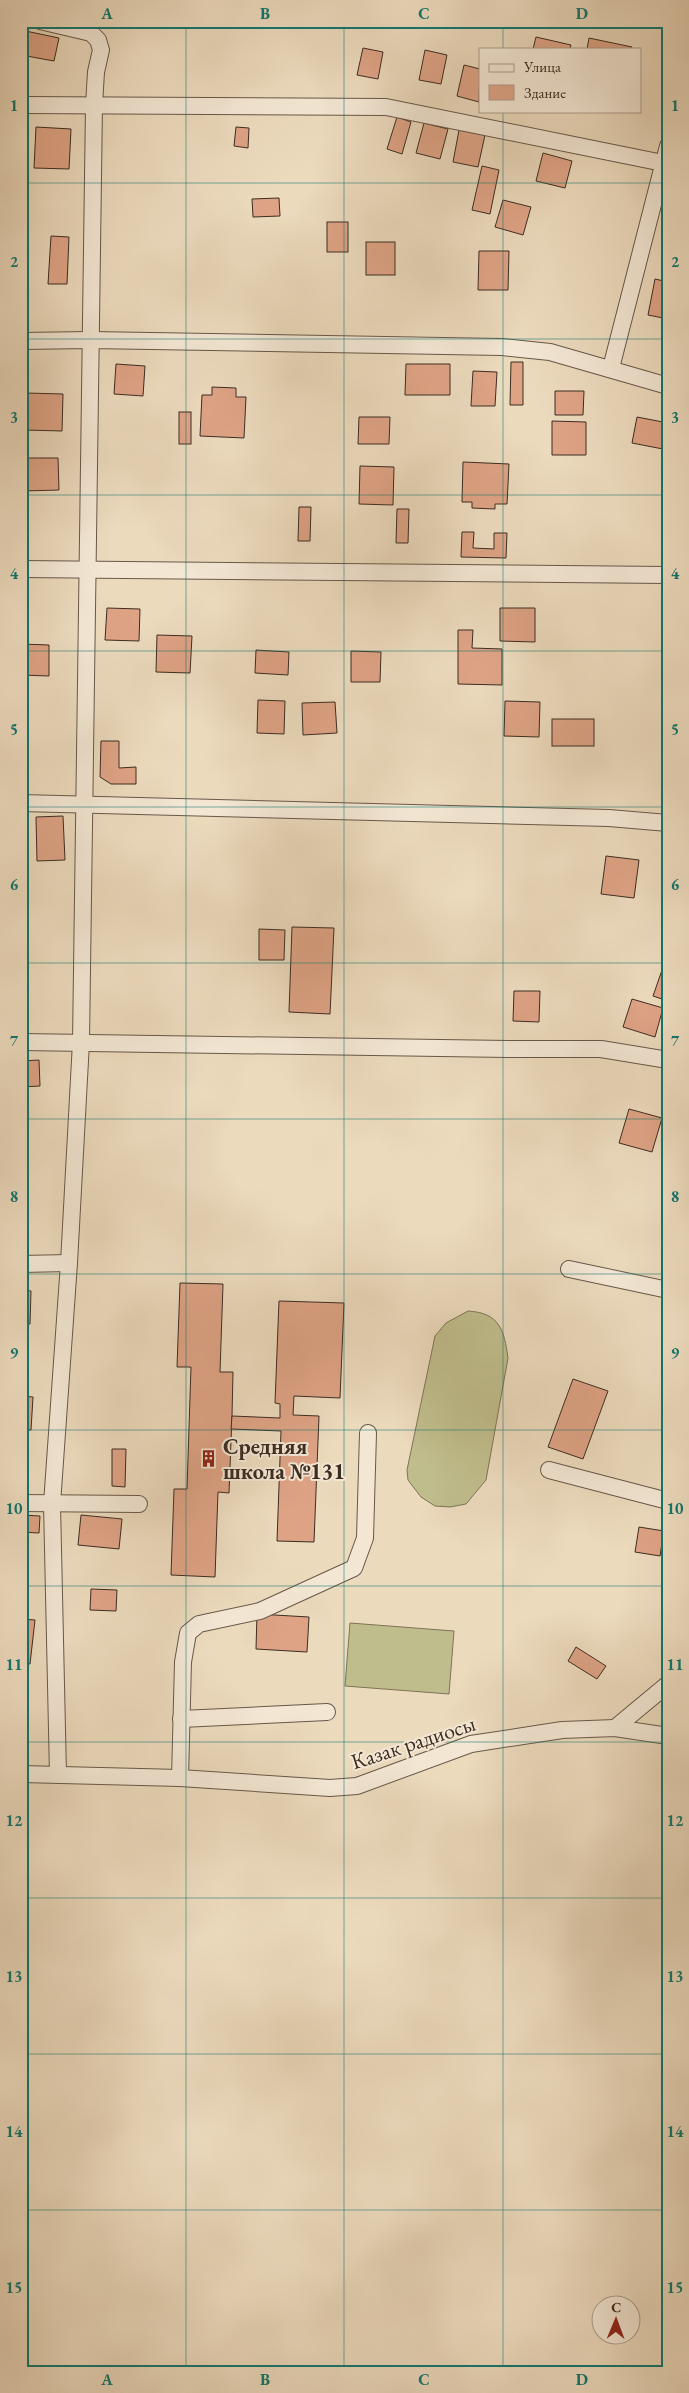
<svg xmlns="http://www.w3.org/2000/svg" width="689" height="2393" font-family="'EB Garamond',serif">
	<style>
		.pitch { fill: #c0bd8c; stroke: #7e7457 }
		.building { fill: #dea385; stroke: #3c2c22 }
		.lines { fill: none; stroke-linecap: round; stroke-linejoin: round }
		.minor-casing { stroke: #685849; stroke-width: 18 }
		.minor { stroke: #f3e7d4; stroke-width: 16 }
		.grid { fill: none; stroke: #0f766e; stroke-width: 1; stroke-opacity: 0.55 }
		.labels { text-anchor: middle; stroke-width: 4; stroke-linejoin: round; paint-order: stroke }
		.poi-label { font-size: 22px; font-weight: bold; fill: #3c2c22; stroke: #f3e7d4; text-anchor: start }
		.street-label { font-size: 22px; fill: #3c2c22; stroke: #f3e7d4 }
		.neatline { fill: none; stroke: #0f766e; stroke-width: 2 }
		.grid-label { font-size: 16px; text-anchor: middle; font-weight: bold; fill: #0f766e }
	</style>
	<rect width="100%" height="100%" fill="#ecdabd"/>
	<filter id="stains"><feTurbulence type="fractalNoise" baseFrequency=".004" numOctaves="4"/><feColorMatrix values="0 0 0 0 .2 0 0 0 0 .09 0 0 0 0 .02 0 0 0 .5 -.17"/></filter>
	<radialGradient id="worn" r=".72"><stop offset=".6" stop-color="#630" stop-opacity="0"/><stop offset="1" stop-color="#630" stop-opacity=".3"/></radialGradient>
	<g class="pitch">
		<path d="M 468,1311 C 500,1313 504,1330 508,1358 L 486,1480 L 466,1504 L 450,1507 L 435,1506 L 421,1497 L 408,1480 L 407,1470 L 435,1336 L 446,1323 Z"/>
		<path d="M 350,1623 L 454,1631 L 449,1694 L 345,1686 Z"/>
	</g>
	<g class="building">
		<path d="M 21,30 L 59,38 L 54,61 L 21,55 Z"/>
		<path d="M 536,37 L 571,45 L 570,49 L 533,49 Z"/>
		<path d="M 589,38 L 632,47 L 631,49 L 587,49 Z"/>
		<path d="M 363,48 L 383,52 L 378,79 L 357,75 Z"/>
		<path d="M 425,50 L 447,55 L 441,84 L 419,80 Z"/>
		<path d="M 464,65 L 480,69 L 479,102 L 457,96 Z"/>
		<path d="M 397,117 L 411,122 L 402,154 L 387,149 Z"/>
		<path d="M 424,123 L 448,129 L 440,159 L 416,153 Z"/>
		<path d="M 36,127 L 71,129 L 69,169 L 34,168 Z"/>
		<path d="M 236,127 L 249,128 L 248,148 L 234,146 Z"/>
		<path d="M 459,130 L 485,135 L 478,167 L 453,162 Z"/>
		<path d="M 543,153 L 572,161 L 565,188 L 536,181 Z"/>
		<path d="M 482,166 L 499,170 L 490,214 L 472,210 Z"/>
		<path d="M 279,198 L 280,216 L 253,217 L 252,199 Z"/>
		<path d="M 503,200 L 531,207 L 523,235 L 495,227 Z"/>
		<rect x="327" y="222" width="21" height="30"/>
		<path d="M 51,236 L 69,237 L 67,284 L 48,284 Z"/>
		<rect x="366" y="242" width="29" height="33"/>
		<path d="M 479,251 L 509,251 L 508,290 L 478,290 Z"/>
		<path d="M 655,279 L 668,282 L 668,319 L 648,315 Z"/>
		<path d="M 511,362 L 523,362 L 523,405 L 510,405 Z"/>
		<path d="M 116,364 L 145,366 L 143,396 L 114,394 Z"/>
		<path d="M 406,364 L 450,364 L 450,395 L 405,395 Z"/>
		<path d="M 473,371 L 497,372 L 495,406 L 471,406 Z"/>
		<path d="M 212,387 L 236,388 L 236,397 L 246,397 L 244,438 L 200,436 L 202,395 L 212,395 Z"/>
		<path d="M 555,391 L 584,391 L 583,415 L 555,415 Z"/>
		<path d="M 26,393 L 63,394 L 62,431 L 25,430 Z"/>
		<rect x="179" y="412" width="12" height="32"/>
		<path d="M 359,417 L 390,417 L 389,444 L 358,444 Z"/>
		<path d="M 637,417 L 668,423 L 668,450 L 632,443 Z"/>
		<path d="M 552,421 L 586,422 L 586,455 L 552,455 Z"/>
		<path d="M 22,458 L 58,458 L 59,490 L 23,491 Z"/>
		<path d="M 463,462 L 509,464 L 507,504 L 495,504 L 495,509 L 472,508 L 472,502 L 462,502 Z"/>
		<path d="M 360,466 L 394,467 L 393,505 L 359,504 Z"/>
		<path d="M 667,477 L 668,477 L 668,508 L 665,508 Z"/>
		<path d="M 299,507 L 311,507 L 310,541 L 298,541 Z"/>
		<path d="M 397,509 L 409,509 L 408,543 L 396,543 Z"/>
		<path d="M 462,532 L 474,532 L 473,548 L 494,549 L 494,533 L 507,533 L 506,558 L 461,557 Z"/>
		<path d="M 107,608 L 140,609 L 139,641 L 105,640 Z"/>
		<path d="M 500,608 L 535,608 L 535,642 L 500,641 Z"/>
		<path d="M 458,630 L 473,630 L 472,648 L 502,649 L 502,685 L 458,684 Z"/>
		<path d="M 157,635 L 192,636 L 190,673 L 156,672 Z"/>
		<path d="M 663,637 L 668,637 L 668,673 L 662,673 Z"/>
		<path d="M 21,644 L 49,645 L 49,676 L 21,675 Z"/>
		<path d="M 256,650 L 289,652 L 288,675 L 255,673 Z"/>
		<path d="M 351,651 L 381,652 L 380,682 L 351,682 Z"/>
		<path d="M 258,700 L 285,701 L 284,734 L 257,733 Z"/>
		<path d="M 505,701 L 540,702 L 539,737 L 504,736 Z"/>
		<path d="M 335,702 L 337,733 L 303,735 L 302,703 Z"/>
		<rect x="552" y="719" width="42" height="27"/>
		<path d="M 101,741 L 119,741 L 119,768 L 136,767 L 136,784 L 111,784 L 100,777 Z"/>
		<path d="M 63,816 L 65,860 L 37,861 L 36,817 Z"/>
		<path d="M 606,856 L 639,860 L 634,898 L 601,894 Z"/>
		<path d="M 292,927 L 334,928 L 330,1014 L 289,1012 Z"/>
		<path d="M 259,929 L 285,930 L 284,960 L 259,960 Z"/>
		<path d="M 662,970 L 668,972 L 668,1001 L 653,996 Z"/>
		<path d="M 514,991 L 540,991 L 539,1022 L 513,1021 Z"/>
		<path d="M 632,999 L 663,1008 L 655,1037 L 623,1027 Z"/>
		<path d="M 39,1060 L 40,1086 L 21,1087 L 21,1061 Z"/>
		<path d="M 629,1109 L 662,1118 L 652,1152 L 619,1143 Z"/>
		<path d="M 180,1283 L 223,1284 L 220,1372 L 233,1372 L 232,1416 L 229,1493 L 218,1492 L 215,1577 L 171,1575 L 174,1489 L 187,1489 L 191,1367 L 177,1367 Z"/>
		<path d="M 21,1290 L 31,1291 L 30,1324 L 21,1324 Z"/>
		<path d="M 279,1301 L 344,1303 L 340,1398 L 294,1396 L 293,1415 L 319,1416 L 314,1542 L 277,1541 L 281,1431 L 231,1429 L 232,1416 L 280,1418 L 280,1404 L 275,1403 Z"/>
		<path d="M 573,1379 L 608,1391 L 583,1459 L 548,1447 Z"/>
		<path d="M 21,1396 L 33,1397 L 31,1430 L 21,1430 Z"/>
		<path d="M 112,1449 L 126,1449 L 125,1487 L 112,1486 Z"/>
		<path d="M 21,1515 L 40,1516 L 39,1533 L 21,1532 Z"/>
		<path d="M 81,1515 L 122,1519 L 119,1549 L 78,1545 Z"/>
		<path d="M 639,1527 L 664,1531 L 660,1556 L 635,1552 Z"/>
		<path d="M 91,1589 L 117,1590 L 116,1611 L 90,1610 Z"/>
		<path d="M 257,1614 L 309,1617 L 307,1652 L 256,1649 Z"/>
		<path d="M 21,1619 L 35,1620 L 30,1664 L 21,1663 Z"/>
		<path d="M 576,1647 L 606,1666 L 597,1679 L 568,1661 Z"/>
	</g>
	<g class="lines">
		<defs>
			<g id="minor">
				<path d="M 40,21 L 91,33 L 98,40 L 101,50 L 96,72 L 94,105 L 81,1042 L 69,1263 L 52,1504 L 58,1775"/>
				<path d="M 21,105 L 386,107 L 668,164"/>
				<path d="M 21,341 L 91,340 L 502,347 L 550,352 L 668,386"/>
				<path d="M 611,368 L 668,146"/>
				<path d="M 21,569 L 668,575"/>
				<path d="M 21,803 L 609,818 L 668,823"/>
				<path d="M 21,1042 L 508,1049 L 601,1049 L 668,1060"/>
				<path d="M 21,1264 L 69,1263"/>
				<path d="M 569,1269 L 668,1290"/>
				<path d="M 549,1470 L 668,1501"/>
				<path d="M 21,1503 L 139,1504"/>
				<path d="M 181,1719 L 327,1712"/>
				<path d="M 615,1728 L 668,1684"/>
				<path d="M 21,1774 L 180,1778 L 330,1788 L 357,1786 L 471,1744 L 562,1730 L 615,1728 L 668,1736"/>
				<path d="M 180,1778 L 183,1662 L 188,1633 L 199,1624 L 260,1611 L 354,1568 L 365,1538 L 368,1433"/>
			</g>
		</defs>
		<use href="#minor" class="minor-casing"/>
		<use href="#minor" class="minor"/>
	</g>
	<path class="grid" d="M 186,21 L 186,2372M 344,21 L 344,2372M 503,21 L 503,49M 503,111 L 503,2372M 21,183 L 668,183M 21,339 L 668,339M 21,495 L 668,495M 21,651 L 668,651M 21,807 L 668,807M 21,963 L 668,963M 21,1119 L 668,1119M 21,1274 L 668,1274M 21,1430 L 668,1430M 21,1586 L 668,1586M 21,1742 L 668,1742M 21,1898 L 668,1898M 21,2054 L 668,2054M 21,2210 L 668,2210"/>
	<defs>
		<symbol id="building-bare" viewBox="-9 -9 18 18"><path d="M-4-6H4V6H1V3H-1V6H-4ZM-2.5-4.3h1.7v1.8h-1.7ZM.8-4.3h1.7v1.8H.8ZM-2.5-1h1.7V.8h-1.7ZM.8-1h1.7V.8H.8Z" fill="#8f2418" stroke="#f3e7d4" stroke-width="2.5" paint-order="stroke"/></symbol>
	</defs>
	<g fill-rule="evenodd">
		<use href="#building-bare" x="196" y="1446" width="25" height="25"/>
	</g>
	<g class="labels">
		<g class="poi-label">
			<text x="223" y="1454">Средняя<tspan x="223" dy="25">школа №131</tspan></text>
		</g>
		<g class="street-label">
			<text transform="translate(413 1742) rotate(-18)" y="8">Казак радиосы</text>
		</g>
	</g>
	<rect width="689" height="2393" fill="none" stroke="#ecdabd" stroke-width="55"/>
	<rect x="479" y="48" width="162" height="65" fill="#f3e7d4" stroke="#aa9c8d"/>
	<rect x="489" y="64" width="25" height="8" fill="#f3e7d4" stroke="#aa9c8d"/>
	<text x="524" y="72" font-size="15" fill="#3c2c22">Улица</text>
	<rect x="489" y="85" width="25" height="15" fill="#dea385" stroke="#aa9c8d"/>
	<text x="524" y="98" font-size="15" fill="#3c2c22">Здание</text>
	<g transform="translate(616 2320) rotate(1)"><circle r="24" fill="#f3e7d4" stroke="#aa9c8d"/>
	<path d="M0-4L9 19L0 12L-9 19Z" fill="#8f2418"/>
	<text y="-8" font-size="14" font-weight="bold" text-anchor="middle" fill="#3c2c22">С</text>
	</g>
	<rect x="28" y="28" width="634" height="2338" class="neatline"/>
	<g class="grid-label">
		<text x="107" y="19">A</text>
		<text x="265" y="19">B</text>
		<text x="424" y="19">C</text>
		<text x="582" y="19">D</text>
		<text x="14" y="111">1</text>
		<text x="675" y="111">1</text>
		<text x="14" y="267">2</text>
		<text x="675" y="267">2</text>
		<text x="14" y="423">3</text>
		<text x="675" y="423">3</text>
		<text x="14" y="579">4</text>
		<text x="675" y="579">4</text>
		<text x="14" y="735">5</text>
		<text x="675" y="735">5</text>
		<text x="14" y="890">6</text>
		<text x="675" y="890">6</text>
		<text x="14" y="1046">7</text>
		<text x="675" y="1046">7</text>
		<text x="14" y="1202">8</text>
		<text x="675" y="1202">8</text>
		<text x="14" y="1358">9</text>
		<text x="675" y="1358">9</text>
		<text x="14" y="1514">10</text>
		<text x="675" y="1514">10</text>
		<text x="14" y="1670">11</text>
		<text x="675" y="1670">11</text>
		<text x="14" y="1826">12</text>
		<text x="675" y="1826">12</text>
		<text x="14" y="1982">13</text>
		<text x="675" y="1982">13</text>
		<text x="14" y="2137">14</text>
		<text x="675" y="2137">14</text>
		<text x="14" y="2293">15</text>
		<text x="675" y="2293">15</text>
		<text x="107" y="2385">A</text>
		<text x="265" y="2385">B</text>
		<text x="424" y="2385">C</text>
		<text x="582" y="2385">D</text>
	</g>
	<rect width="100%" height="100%" filter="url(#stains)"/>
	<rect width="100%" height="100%" fill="url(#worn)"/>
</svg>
